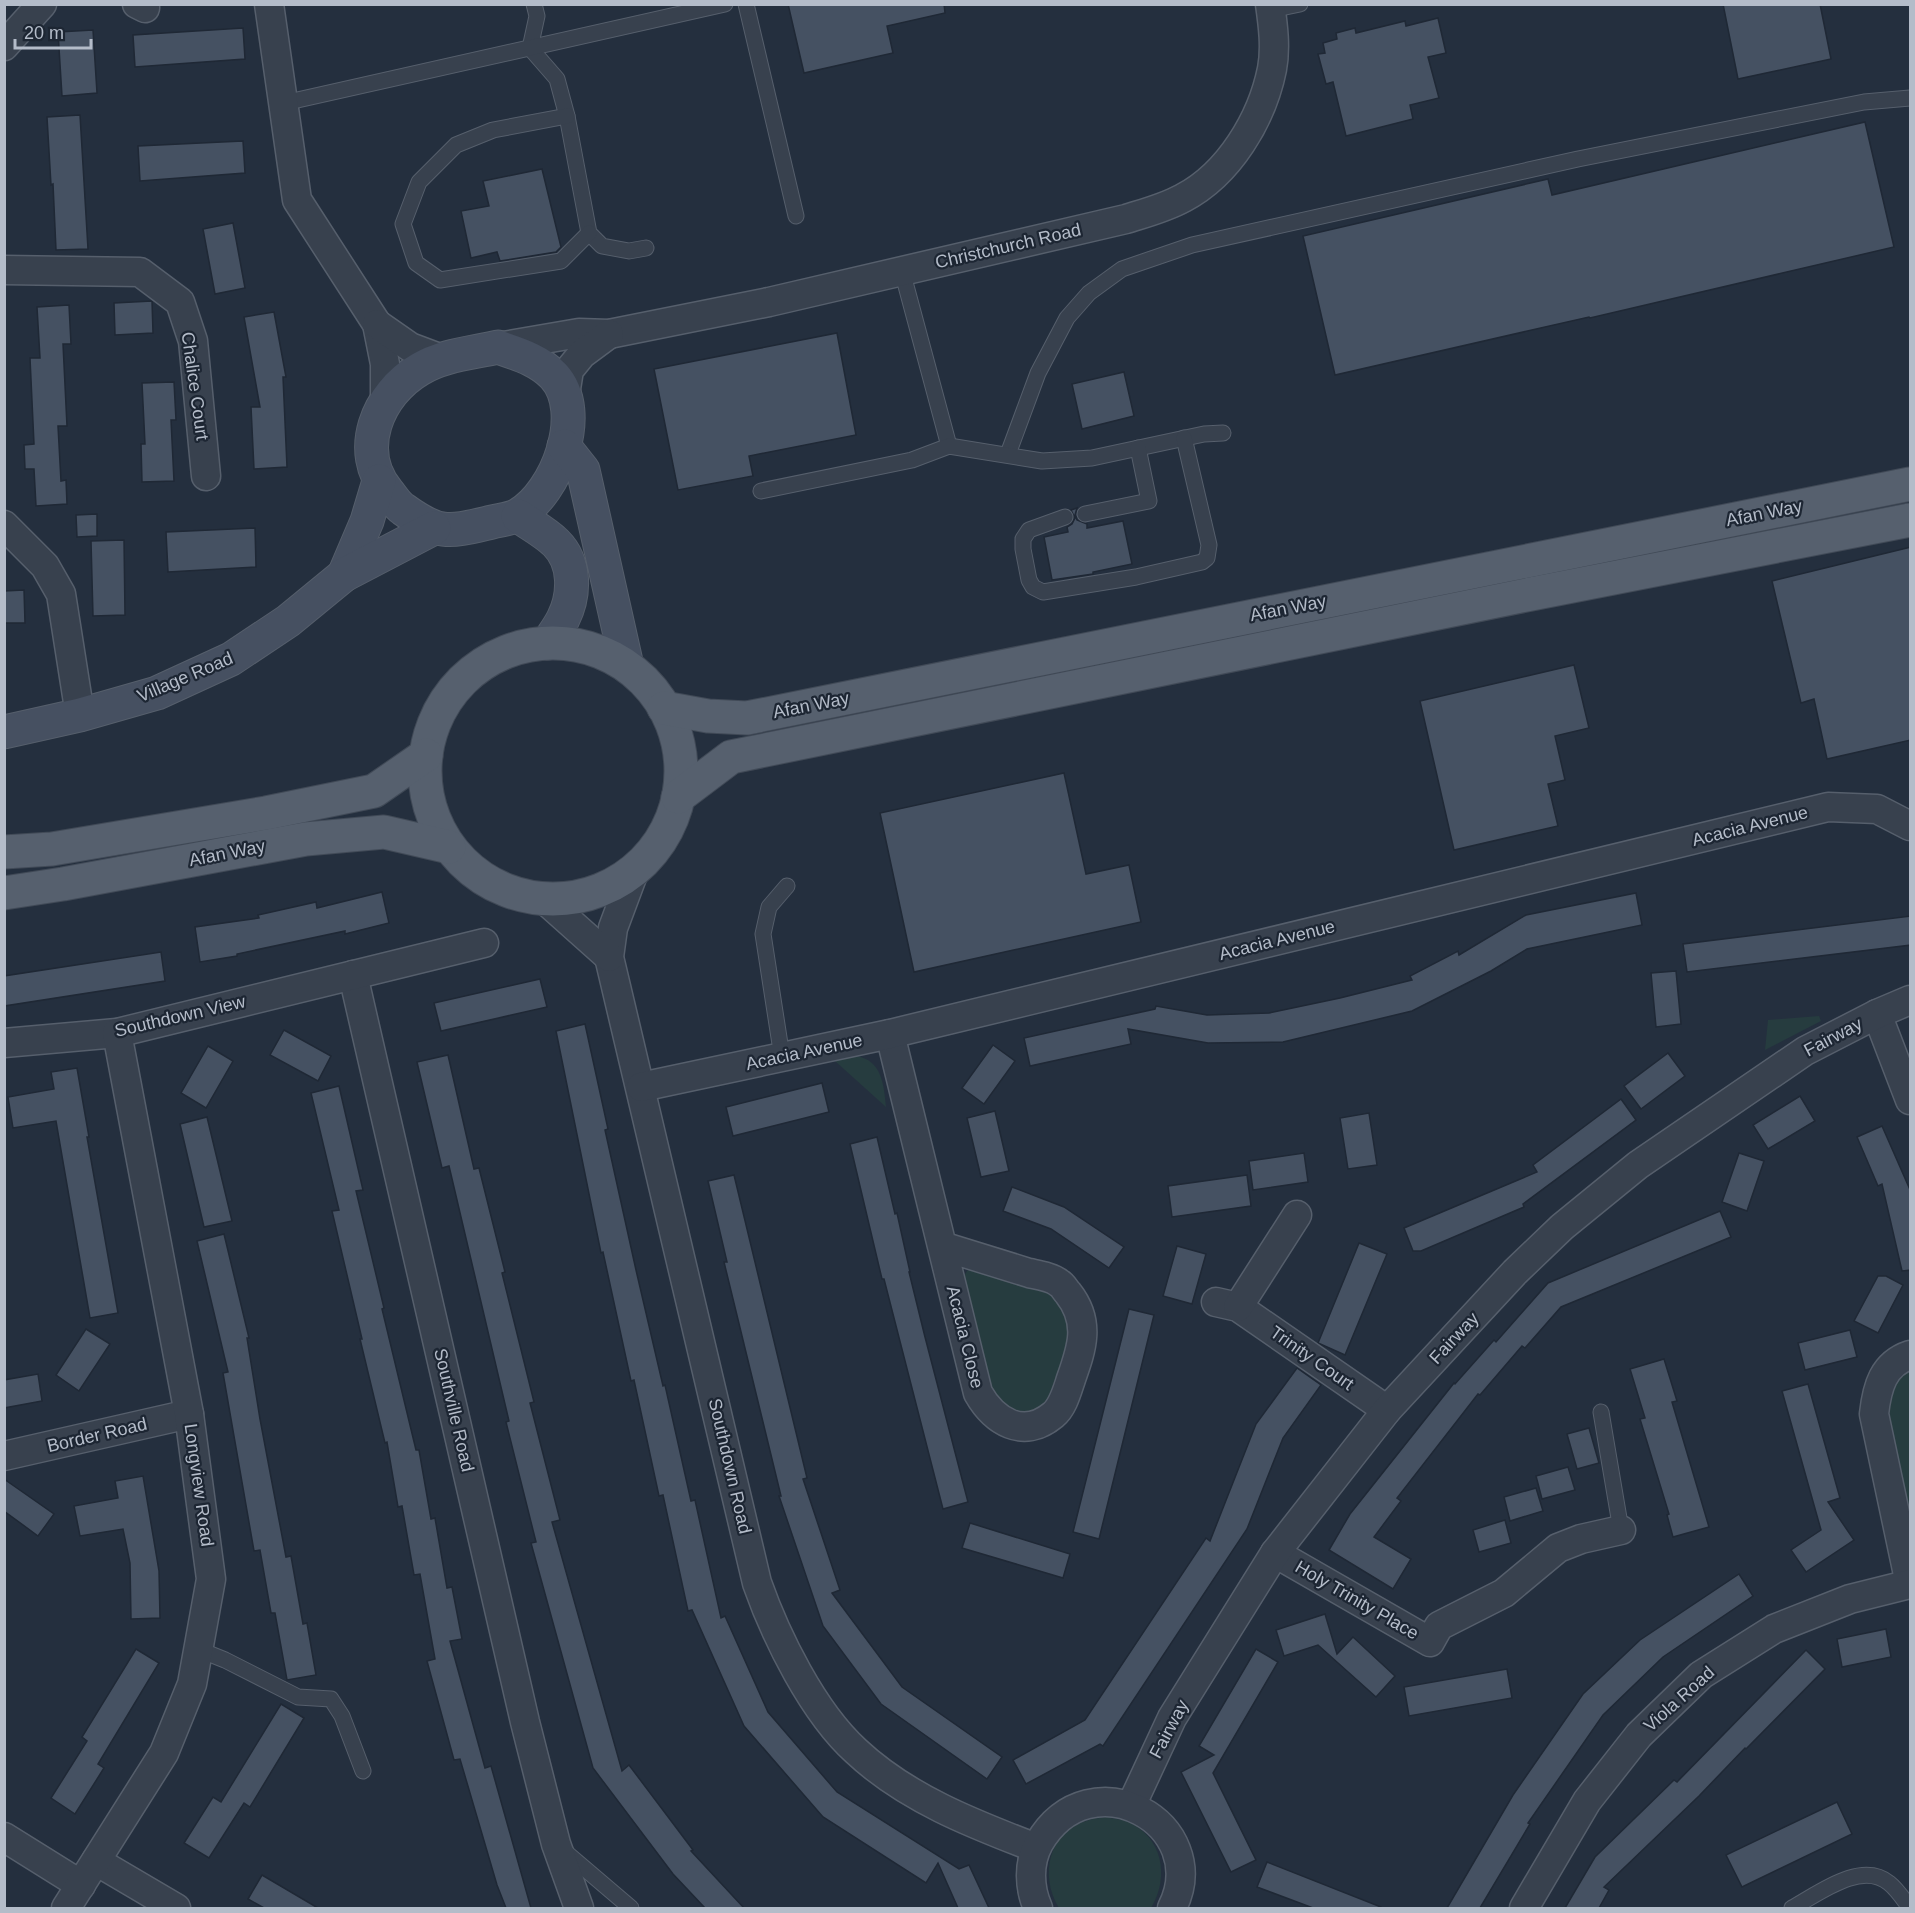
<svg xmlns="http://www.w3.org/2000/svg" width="1915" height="1913" font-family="Arial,sans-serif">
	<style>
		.green { fill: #263c3f }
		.building { fill: #455162; stroke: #1f2835; stroke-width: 1.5 }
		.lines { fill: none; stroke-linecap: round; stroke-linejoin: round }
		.lane-casing { stroke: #565f6c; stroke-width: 17 }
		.street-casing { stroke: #565f6c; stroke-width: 31 }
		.secondary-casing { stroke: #565f6c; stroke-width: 35 }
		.primary-casing { stroke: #414a57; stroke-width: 35 }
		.lane { stroke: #38414e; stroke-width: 15 }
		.street { stroke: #38414e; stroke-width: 28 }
		.secondary { stroke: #465061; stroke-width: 33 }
		.primary { stroke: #56606e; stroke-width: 33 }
		.labels { text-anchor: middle; stroke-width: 4.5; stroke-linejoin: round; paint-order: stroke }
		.street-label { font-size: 18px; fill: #b4bcc9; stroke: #1d2633 }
	</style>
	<rect width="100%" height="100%" fill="#242f3e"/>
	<g class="green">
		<path d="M 1819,1016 L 1821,1021 L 1765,1050 L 1768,1020 Z"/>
		<path d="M 856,1056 C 882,1060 884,1085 886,1107 L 835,1061 Z"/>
		<path d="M 973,1268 L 984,1269 L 1047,1293 L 1061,1303 L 1071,1321 L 1058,1396 L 1029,1415 L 989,1402 L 960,1283 L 967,1271 Z"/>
		<path d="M 1910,1369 L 1910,1529 L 1885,1401 L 1897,1375 Z"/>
		<path d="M 1107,1817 C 1113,1819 1120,1819 1126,1821 C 1163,1836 1170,1877 1151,1908 L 1059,1908 C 1039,1875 1048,1832 1089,1820 C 1094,1818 1101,1818 1107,1817 Z"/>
	</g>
	<g class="building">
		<path d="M 788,4 L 944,4 L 945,13 L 887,26 L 893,53 L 804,73 Z"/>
		<path d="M 1723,4 L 1820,4 L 1831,59 L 1738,79 Z"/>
		<path d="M 1438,18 L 1446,53 L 1428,57 L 1439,98 L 1410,105 L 1413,119 L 1346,136 L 1333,82 L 1326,84 L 1318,54 L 1325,53 L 1323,43 L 1337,39 L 1336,33 L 1355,28 L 1356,33 L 1405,21 L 1406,26 Z"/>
		<path d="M 243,28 L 245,59 L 135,67 L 133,35 Z"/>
		<path d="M 93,30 L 97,93 L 62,96 L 58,32 Z"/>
		<path d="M 80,115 L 88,249 L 56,250 L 53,184 L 51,185 L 47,117 Z"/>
		<path d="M 1865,122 L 1894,247 L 1590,318 L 1589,317 L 1335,375 L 1303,236 L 1548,179 L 1552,195 Z"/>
		<path d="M 243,141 L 245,173 L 140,181 L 138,146 Z"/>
		<path d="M 542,169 L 561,247 L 556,252 L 500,261 L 497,252 L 471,258 L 461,211 L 489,206 L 483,181 Z"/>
		<path d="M 233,223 L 245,288 L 215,294 L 203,229 Z"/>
		<path d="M 152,301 L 153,333 L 115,335 L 114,303 Z"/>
		<path d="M 69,305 L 71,344 L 63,344 L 67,426 L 58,426 L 61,481 L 66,480 L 67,504 L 36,506 L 34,469 L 25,469 L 24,445 L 34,444 L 30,358 L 40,358 L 37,307 Z"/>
		<path d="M 274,312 L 286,377 L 283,377 L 287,467 L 254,469 L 251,407 L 260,407 L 244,317 Z"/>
		<path d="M 837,333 L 856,435 L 749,456 L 753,476 L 678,490 L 654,369 Z"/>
		<path d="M 1124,372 L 1134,416 L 1082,429 L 1072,384 Z"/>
		<path d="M 174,382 L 176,420 L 171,420 L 174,481 L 142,482 L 141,444 L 145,444 L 142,383 Z"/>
		<path d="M 1077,508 L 1075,515 L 1077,520 L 1087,524 L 1087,528 L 1123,521 L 1132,564 L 1093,572 L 1093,574 L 1052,580 L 1044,537 L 1068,532 L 1067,527 L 1072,524 L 1075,518 L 1071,510 Z"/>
		<path d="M 97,514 L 97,536 L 77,537 L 76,515 Z"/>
		<path d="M 255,528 L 256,567 L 168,572 L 166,532 Z"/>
		<path d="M 124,540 L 125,615 L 93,616 L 91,541 Z"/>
		<path d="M 1911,547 L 1911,740 L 1827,759 L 1814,699 L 1801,703 L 1772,581 Z"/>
		<path d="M 24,590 L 25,623 L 5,623 L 4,591 Z"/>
		<path d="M 1574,665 L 1589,728 L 1555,736 L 1565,780 L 1548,784 L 1558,826 L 1454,850 L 1420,701 Z"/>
		<path d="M 1064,773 L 1086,874 L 1129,865 L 1141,922 L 914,972 L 880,813 Z"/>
		<path d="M 382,892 L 389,923 L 345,934 L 345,931 L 237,954 L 237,956 L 200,962 L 195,927 L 259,918 L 258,915 L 316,902 L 317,908 Z"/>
		<path d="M 1636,893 L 1642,925 L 1527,949 L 1491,971 L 1412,1011 L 1283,1042 L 1208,1043 L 1128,1029 L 1131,1044 L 1030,1066 L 1024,1038 L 1155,1009 L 1156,1006 L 1207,1015 L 1269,1013 L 1340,998 L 1412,980 L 1410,976 L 1458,951 L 1459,955 L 1526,915 Z"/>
		<path d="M 1911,916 L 1911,945 L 1687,972 L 1683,944 Z"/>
		<path d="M 161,952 L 165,981 L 4,1006 L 4,976 Z"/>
		<path d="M 1676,971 L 1681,1024 L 1656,1027 L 1651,973 Z"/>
		<path d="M 540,979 L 547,1007 L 441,1031 L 434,1003 Z"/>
		<path d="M 585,1024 L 608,1129 L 605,1130 L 636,1270 L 663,1386 L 665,1385 L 691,1501 L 695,1500 L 721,1618 L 725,1616 L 768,1712 L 837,1792 L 959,1869 L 969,1865 L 989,1908 L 958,1908 L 938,1863 L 926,1883 L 823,1817 L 744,1726 L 692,1610 L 688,1611 L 663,1495 L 659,1496 L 634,1380 L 631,1381 L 603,1252 L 601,1253 L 556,1031 Z"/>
		<path d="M 284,1030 L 331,1056 L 318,1081 L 270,1055 Z"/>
		<path d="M 993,1045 L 1015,1061 L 984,1104 L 962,1088 Z"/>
		<path d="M 208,1046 L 233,1061 L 206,1108 L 181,1093 Z"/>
		<path d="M 1668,1053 L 1685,1076 L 1641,1109 L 1624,1086 Z"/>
		<path d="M 448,1055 L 474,1169 L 479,1168 L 505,1272 L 502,1273 L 534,1402 L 530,1403 L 560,1520 L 552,1522 L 622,1771 L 629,1765 L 693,1850 L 691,1851 L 744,1908 L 705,1908 L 673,1874 L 593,1768 L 531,1543 L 536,1542 L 506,1422 L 509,1421 L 449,1166 L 442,1168 L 417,1062 Z"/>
		<path d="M 77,1068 L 89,1137 L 87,1137 L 118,1313 L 90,1318 L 56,1121 L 13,1128 L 8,1097 L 54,1089 L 51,1072 Z"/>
		<path d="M 822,1083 L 829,1112 L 733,1136 L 726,1107 Z"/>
		<path d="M 339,1086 L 363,1190 L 356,1191 L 384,1308 L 382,1309 L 416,1450 L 419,1450 L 431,1519 L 435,1518 L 447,1588 L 452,1587 L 462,1639 L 450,1641 L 485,1768 L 491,1766 L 531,1908 L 506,1908 L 497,1885 L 460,1759 L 454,1760 L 427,1661 L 435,1659 L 420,1574 L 414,1575 L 402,1506 L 398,1507 L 387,1442 L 385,1443 L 360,1339 L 362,1339 L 332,1211 L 339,1210 L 311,1093 Z"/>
		<path d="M 1800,1096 L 1815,1121 L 1768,1149 L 1753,1125 Z"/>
		<path d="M 1621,1099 L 1636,1120 L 1523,1204 L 1524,1207 L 1421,1251 L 1413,1251 L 1404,1228 L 1537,1172 L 1533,1165 Z"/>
		<path d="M 995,1111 L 1009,1171 L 981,1177 L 967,1118 Z"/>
		<path d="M 1369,1113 L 1377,1165 L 1348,1169 L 1340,1118 Z"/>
		<path d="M 207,1117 L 232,1221 L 204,1227 L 180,1124 Z"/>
		<path d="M 1882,1126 L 1911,1192 L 1911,1270 L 1902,1271 L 1882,1184 L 1878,1186 L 1857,1137 Z"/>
		<path d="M 877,1137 L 895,1214 L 897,1213 L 910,1272 L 909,1272 L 925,1337 L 968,1502 L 943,1509 L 884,1279 L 882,1279 L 850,1144 Z"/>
		<path d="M 1304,1153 L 1308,1182 L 1253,1190 L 1249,1161 Z"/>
		<path d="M 1739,1153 L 1764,1161 L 1747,1211 L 1722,1202 Z"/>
		<path d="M 734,1175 L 807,1478 L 803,1479 L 840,1590 L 832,1593 L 902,1687 L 1002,1757 L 987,1779 L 881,1704 L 823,1626 L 779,1496 L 781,1496 L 724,1262 L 727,1262 L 708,1181 Z"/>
		<path d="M 1247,1175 L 1251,1206 L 1172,1217 L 1168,1186 Z"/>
		<path d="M 1012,1187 L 1064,1207 L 1124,1247 L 1109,1268 L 1051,1229 L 1003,1211 Z"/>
		<path d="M 1720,1211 L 1731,1237 L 1561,1307 L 1525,1348 L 1522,1346 L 1480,1395 L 1478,1394 L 1397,1498 L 1401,1501 L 1374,1537 L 1411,1559 L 1393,1589 L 1329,1550 L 1350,1514 L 1454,1383 L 1455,1384 L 1494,1340 L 1496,1342 L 1548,1283 Z"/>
		<path d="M 224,1234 L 249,1338 L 247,1338 L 260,1419 L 286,1557 L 291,1556 L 303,1624 L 307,1623 L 316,1675 L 287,1680 L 275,1613 L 271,1613 L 260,1550 L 254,1551 L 223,1373 L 228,1372 L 197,1241 Z"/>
		<path d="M 1359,1243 L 1387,1254 L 1345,1355 L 1318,1343 Z"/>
		<path d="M 1177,1246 L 1206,1254 L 1192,1304 L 1163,1296 Z"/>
		<path d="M 1878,1276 L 1886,1276 L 1903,1285 L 1878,1333 L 1854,1321 Z"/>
		<path d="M 1129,1309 L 1154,1315 L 1099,1539 L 1073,1532 Z"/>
		<path d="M 86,1329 L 110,1344 L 79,1391 L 56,1375 Z"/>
		<path d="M 1850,1330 L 1857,1357 L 1805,1370 L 1798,1343 Z"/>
		<path d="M 1664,1359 L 1677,1401 L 1672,1402 L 1709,1527 L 1673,1537 L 1667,1515 L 1669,1514 L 1640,1419 L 1645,1418 L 1630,1369 Z"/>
		<path d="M 1297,1368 L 1321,1385 L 1283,1438 L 1247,1529 L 1103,1746 L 1100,1744 L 1026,1784 L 1013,1760 L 1085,1720 L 1206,1538 L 1210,1541 L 1256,1424 Z"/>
		<path d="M 38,1374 L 42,1401 L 4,1408 L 4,1380 Z"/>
		<path d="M 1808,1384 L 1840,1498 L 1828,1502 L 1854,1540 L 1806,1572 L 1791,1550 L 1821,1530 L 1782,1391 Z"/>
		<path d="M 1589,1428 L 1599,1463 L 1577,1469 L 1567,1434 Z"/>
		<path d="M 1568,1467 L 1575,1490 L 1542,1499 L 1536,1476 Z"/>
		<path d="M 143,1476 L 159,1571 L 160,1618 L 131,1619 L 130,1563 L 123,1529 L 80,1536 L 74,1506 L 118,1498 L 115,1481 Z"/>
		<path d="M 4,1479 L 54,1514 L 38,1536 L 4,1511 Z"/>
		<path d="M 1536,1488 L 1543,1511 L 1510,1521 L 1504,1497 Z"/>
		<path d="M 1505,1520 L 1511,1543 L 1479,1552 L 1473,1530 Z"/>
		<path d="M 970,1523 L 1070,1554 L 1063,1578 L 962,1548 Z"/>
		<path d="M 1739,1574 L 1753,1596 L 1663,1657 L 1603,1715 L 1528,1823 L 1530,1824 L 1480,1908 L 1447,1908 L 1513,1795 L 1583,1694 L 1640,1640 Z"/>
		<path d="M 1325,1614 L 1337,1654 L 1353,1637 L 1395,1676 L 1376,1697 L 1318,1645 L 1284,1656 L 1276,1630 Z"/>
		<path d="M 1886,1629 L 1891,1657 L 1842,1667 L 1837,1639 Z"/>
		<path d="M 136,1649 L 159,1663 L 98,1764 L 104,1768 L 75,1814 L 51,1798 L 87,1741 L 82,1737 Z"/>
		<path d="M 1256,1649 L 1278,1662 L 1213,1773 L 1256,1860 L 1231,1872 L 1181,1772 L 1214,1755 L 1199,1746 Z"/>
		<path d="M 1806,1650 L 1825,1669 L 1746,1749 L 1745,1748 L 1699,1796 L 1604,1887 L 1609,1890 L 1599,1908 L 1565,1908 L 1595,1857 L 1674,1780 L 1677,1782 Z"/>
		<path d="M 1507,1669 L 1512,1698 L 1409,1716 L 1404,1687 Z"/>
		<path d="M 281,1704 L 304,1718 L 250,1807 L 244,1803 L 209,1858 L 184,1843 L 213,1797 L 221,1802 Z"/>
		<path d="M 1837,1802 L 1852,1834 L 1742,1887 L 1726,1855 Z"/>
		<path d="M 1267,1862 L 1381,1907 L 1381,1908 L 1313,1908 L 1257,1887 Z"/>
		<path d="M 262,1875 L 318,1908 L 264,1908 L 248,1899 Z"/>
	</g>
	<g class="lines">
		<defs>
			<g id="lane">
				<path d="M 534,4 L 537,16 L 530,48 L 557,79 L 567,116 L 589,233 L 602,246 L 629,251 L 646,248"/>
				<path d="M 746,4 L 796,216"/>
				<path d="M 1271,10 L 1300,4"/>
				<path d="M 284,103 L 725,4"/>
				<path d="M 567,116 L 493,130 L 456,145 L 419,182 L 403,224 L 416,263 L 440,280 L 561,261 L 589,233"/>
				<path d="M 902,271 L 949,446"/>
				<path d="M 1008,454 L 1038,373 L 1067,318 L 1089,293 L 1122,269 L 1192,245 L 1578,159 L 1864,102 L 1910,98"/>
				<path d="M 761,491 L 912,460 L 949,446 L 1042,461 L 1092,458 L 1204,434 L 1223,433"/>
				<path d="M 1085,514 L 1149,501 L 1138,448"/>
				<path d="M 1065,517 L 1029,530 L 1023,539 L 1023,549 L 1029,580 L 1033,587 L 1043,592 L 1136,577 L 1202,562 L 1207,558 L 1209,545 L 1184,438"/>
				<path d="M 782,1057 L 763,934 L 769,907 L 787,886"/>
				<path d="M 1601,1412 L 1621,1530"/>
				<path d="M 200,1650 L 225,1660 L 298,1697 L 331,1699 L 342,1716 L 363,1771"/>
				<path d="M 563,1850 L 631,1908"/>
				<path d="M 1792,1908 C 1818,1894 1861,1860 1889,1883 C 1897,1889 1904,1900 1910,1908"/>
			</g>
			<g id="street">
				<path d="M 137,4 L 145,8"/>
				<path d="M 269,4 L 297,200 L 377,324 L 385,364 L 385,401"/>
				<path d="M 4,46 L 42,4"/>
				<path d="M 4,270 L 140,272 L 180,302 L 193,341 L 206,476"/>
				<path d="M 377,324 L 410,347 L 442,359"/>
				<path d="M 498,347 L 579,333 L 609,334 L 769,302 L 1126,219 C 1145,213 1165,208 1183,198 C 1229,174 1262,119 1272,69 C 1276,48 1273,25 1270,4"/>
				<path d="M 565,395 L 569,370 L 582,354 L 609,334"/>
				<path d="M 4,525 L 45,566 L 61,594 L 80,715"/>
				<path d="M 635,869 L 613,928 L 609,957 L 757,1583 C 776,1637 813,1712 856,1751 C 906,1798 973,1824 1036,1848"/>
				<path d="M 544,899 L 609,957"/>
				<path d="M 353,975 L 525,1722 L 556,1844 L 579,1908"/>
				<path d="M 1877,1014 L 1910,1100"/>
				<path d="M 890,1034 L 978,1393 C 994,1421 1023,1440 1053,1415 C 1063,1407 1067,1391 1071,1379 C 1082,1348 1091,1322 1068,1293 C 1065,1290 1063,1285 1059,1283 C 1052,1277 1038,1275 1029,1273 C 1000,1264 971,1255 942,1246"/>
				<path d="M 4,1043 L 117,1033 L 484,943"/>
				<path d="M 641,1087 L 890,1034 L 1828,807 L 1877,809 L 1910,826"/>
				<path d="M 1216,1302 L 1238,1307 L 1387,1410"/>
				<path d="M 1238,1307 L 1297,1215"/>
				<path d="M 4,1456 L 189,1414"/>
				<path d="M 1275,1553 L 1430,1642 L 1439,1626 L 1504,1593 L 1558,1548 L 1581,1539 L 1621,1530"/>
				<path d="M 1910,1584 L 1874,1414 C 1877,1387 1883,1364 1910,1355"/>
				<path d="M 1131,1806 L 1172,1718 L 1275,1553 L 1387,1410 L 1515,1272 L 1562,1227 L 1638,1165 L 1805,1051 L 1877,1014 L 1910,1000"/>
				<path d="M 4,1837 L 81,1885"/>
				<path d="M 96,1861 L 176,1908"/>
				<path d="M 66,1908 L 164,1753 L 192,1684 L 211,1579 L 189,1414 L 117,1033"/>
				<path d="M 1038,1908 C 1029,1888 1028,1863 1039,1843 C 1090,1755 1214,1824 1172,1908"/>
				<path d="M 1524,1908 L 1587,1801 L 1639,1735 L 1701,1675 L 1774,1629 L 1850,1599 L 1910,1584"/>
			</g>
			<g id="secondary">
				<path d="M 498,347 C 518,354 539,360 554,376 C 587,412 557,493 518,515 C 511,519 500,520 492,522 C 449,532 440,536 403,509 C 397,505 393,498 388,492 C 354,451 377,394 420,369 C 443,355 472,353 498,347 Z"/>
				<path d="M 564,446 L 583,470 L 627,666"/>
				<path d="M 518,516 C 530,524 546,533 556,543 C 576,563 575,595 563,619 C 559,627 553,635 548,643"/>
				<path d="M 344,575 L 367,521 L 379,481"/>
				<path d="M 4,732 L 80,715 L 157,693 L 231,659 L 288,621 L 344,575 L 434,528"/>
			</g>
			<g id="primary">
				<circle cx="553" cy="771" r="128"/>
				<path d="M 664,708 L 708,716 L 747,718 L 1910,484"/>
				<path d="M 678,797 L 731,757 L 1531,594 L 1910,520"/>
				<path d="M 4,852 L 52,849 L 266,813 L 374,791 L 426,755"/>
				<path d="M 4,893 L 63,884 L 306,839 L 384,832 L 449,847"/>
			</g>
		</defs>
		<use href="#lane" class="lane-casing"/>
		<use href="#street" class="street-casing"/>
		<use href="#secondary" class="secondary-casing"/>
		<use href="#primary" class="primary-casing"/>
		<use href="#lane" class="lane"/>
		<use href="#street" class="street"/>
		<use href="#secondary" class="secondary"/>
		<use href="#primary" class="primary"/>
	</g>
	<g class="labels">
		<g class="street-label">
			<text transform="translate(1008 246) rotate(-13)" y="6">Christchurch Road</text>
			<text transform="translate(195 386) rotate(82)" y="6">Chalice Court</text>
			<text transform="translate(1764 513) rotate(-11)" y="6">Afan Way</text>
			<text transform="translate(1288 608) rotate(-11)" y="6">Afan Way</text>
			<text transform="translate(185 677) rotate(-23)" y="6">Village Road</text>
			<text transform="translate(811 705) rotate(-11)" y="6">Afan Way</text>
			<text transform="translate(1750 826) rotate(-14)" y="6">Acacia Avenue</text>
			<text transform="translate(227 853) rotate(-11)" y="6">Afan Way</text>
			<text transform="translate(1277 940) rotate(-14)" y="6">Acacia Avenue</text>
			<text transform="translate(180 1016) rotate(-13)" y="6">Southdown View</text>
			<text transform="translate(1833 1037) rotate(-28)" y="6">Fairway</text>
			<text transform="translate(804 1052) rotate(-12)" y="6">Acacia Avenue</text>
			<text transform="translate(965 1337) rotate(76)" y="6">Acacia Close</text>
			<text transform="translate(1454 1338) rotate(-47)" y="6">Fairway</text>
			<text transform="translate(1312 1358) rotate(35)" y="6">Trinity Court</text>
			<text transform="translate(454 1410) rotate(77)" y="6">Southville Road</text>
			<text transform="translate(97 1435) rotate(-13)" y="6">Border Road</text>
			<text transform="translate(730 1466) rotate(77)" y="6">Southdown Road</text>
			<text transform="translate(199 1485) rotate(82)" y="6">Longview Road</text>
			<text transform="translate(1357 1600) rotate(30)" y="6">Holy Trinity Place</text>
			<text transform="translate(1679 1699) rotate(-42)" y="6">Viola Road</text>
			<text transform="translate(1169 1729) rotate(-62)" y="6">Fairway</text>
		</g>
	</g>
	<rect width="1915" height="1913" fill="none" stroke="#b4bcc9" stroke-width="12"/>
	<path d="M15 39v9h76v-9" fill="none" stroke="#b4bcc9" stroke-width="3"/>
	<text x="24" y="39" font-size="18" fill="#b4bcc9" stroke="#1d2633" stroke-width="4.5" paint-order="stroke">20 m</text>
</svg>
